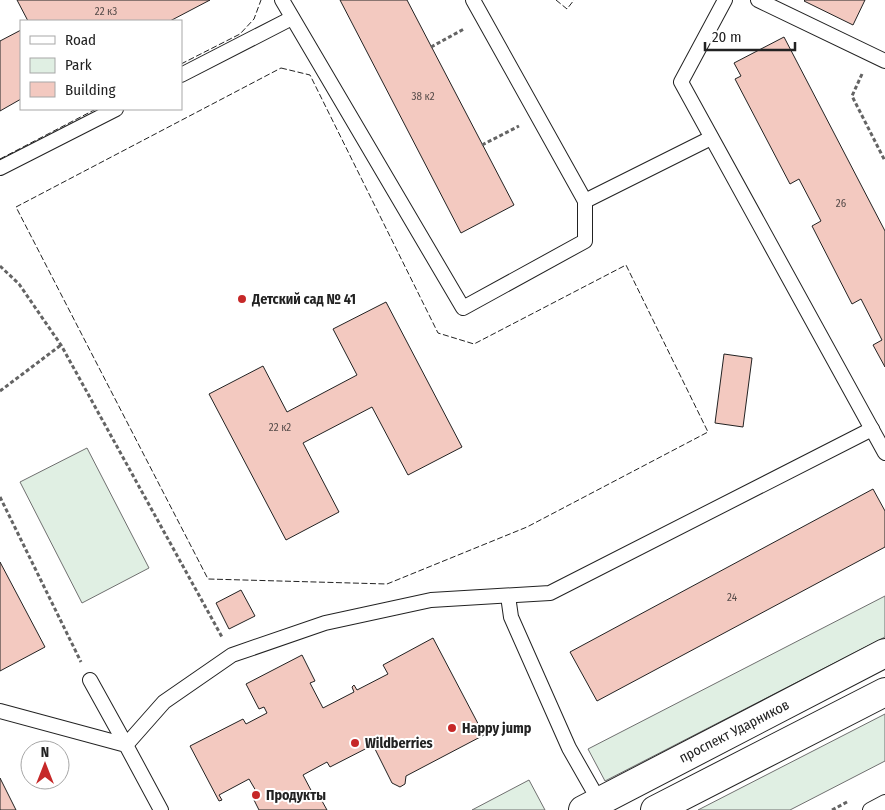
<svg xmlns="http://www.w3.org/2000/svg" width="885" height="810" font-family="'Fira Sans Condensed',sans-serif">
	<style>
		.green { fill: #e0efe3; stroke: #6f6f6f }
		.building { fill: #f3c9c0; stroke: #222 }
		.lines { fill: none; stroke-linecap: round; stroke-linejoin: round }
		.service-casing { stroke: #222; stroke-width: 16 }
		.tertiary-casing { stroke: #222; stroke-width: 30 }
		.path { stroke: #646464; stroke-width: 3; stroke-dasharray: 4 2.5; stroke-linecap: butt }
		.service { stroke: #fff; stroke-width: 14 }
		.tertiary { stroke: #fff; stroke-width: 28 }
		.fence { stroke: #222; stroke-width: 1; stroke-dasharray: 6 2.5; stroke-linecap: butt }
		.poi-dot { fill: #c62828; stroke: #fff; stroke-width: 2 }
		.labels { text-anchor: middle; stroke-width: 4; stroke-linejoin: round; paint-order: stroke }
		.number-label { font-size: 11px; fill: #564c4a }
		.poi-label { font-size: 14px; font-weight: bold; fill: #222; stroke: #fff; text-anchor: start }
		.street-label { font-size: 14px; fill: #222; stroke: #fff }
	</style>
	<rect width="100%" height="100%" fill="#fff"/>
	<g class="green">
		<path d="M 87,448 L 149,568 L 82,603 L 20,482 Z"/>
		<path d="M 885,596 L 885,637 L 605,781 L 588,749 Z"/>
		<path d="M 885,714 L 885,761 L 790,810 L 698,810 Z"/>
		<path d="M 529,780 L 545,810 L 472,810 Z"/>
	</g>
	<g class="building">
		<path d="M 17,0 L 210,0 L 170,21 L 28,21 Z"/>
		<path d="M 340,0 L 407,0 L 514,205 L 461,233 Z"/>
		<path d="M 805,0 L 865,0 L 853,25 L 804,1 Z"/>
		<path d="M 21,30 L 21,99 L 0,111 L 0,41 Z"/>
		<path d="M 784,37 L 885,231 L 885,367 L 873,345 L 882,340 L 861,299 L 852,304 L 812,226 L 821,221 L 799,179 L 790,184 L 735,79 L 741,76 L 734,63 Z"/>
		<path d="M 386,302 L 462,447 L 408,475 L 372,407 L 303,443 L 339,512 L 286,540 L 209,394 L 263,366 L 287,412 L 357,375 L 333,329 Z"/>
		<path d="M 724,354 L 752,358 L 743,427 L 715,423 Z"/>
		<path d="M 873,489 L 885,511 L 885,547 L 597,701 L 570,652 Z"/>
		<path d="M 0,562 L 45,647 L 0,671 Z"/>
		<path d="M 241,590 L 255,616 L 229,629 L 216,603 Z"/>
		<path d="M 433,638 L 484,735 L 406,776 L 405,784 L 400,787 L 392,783 L 373,745 L 330,767 L 327,762 L 303,775 L 313,794 L 317,792 L 327,810 L 259,810 L 251,794 L 256,791 L 249,779 L 219,795 L 222,800 L 219,801 L 190,746 L 243,719 L 246,724 L 267,713 L 264,707 L 259,709 L 246,684 L 302,655 L 315,681 L 310,683 L 323,708 L 354,692 L 352,687 L 354,685 L 357,690 L 388,674 L 383,665 Z"/>
		<path d="M 0,778 L 16,810 L 0,810 Z"/>
	</g>
	<g class="lines">
		<defs>
			<g id="service">
				<path d="M 282,0 L 463,308 L 585,241 L 585,201 L 473,0"/>
				<path d="M 725,0 L 681,82 L 885,453"/>
				<path d="M 758,0 L 885,61"/>
				<path d="M 181,75 L 292,18"/>
				<path d="M 0,168 L 116,109"/>
				<path d="M 585,201 L 711,138"/>
				<path d="M 508,596 L 511,617 L 569,748 L 602,806"/>
				<path d="M 90,680 L 126,745 L 164,702 L 232,655 L 325,623 L 431,600 L 550,593 L 872,429"/>
				<path d="M 0,711 L 126,745 L 161,810"/>
				<path d="M 870,810 L 885,802"/>
			</g>
			<g id="tertiary">
				<path d="M 583,810 L 885,653"/>
				<path d="M 655,810 L 885,692"/>
			</g>
		</defs>
		<use href="#service" class="service-casing"/>
		<use href="#tertiary" class="tertiary-casing"/>
		<g class="path">
			<path d="M 431,47 L 464,29"/>
			<path d="M 862,74 L 852,96 L 885,161"/>
			<path d="M 482,145 L 519,126"/>
			<path d="M 0,266 L 19,284 L 61,345 L 222,637"/>
			<path d="M 0,391 L 61,345"/>
			<path d="M 0,497 L 81,662"/>
			<path d="M 832,810 L 849,801"/>
		</g>
		<use href="#service" class="service"/>
		<use href="#tertiary" class="tertiary"/>
		<g class="fence">
			<path d="M 556,0 L 567,9 L 574,0"/>
			<path d="M 181,64 L 240,34 L 254,19 L 261,0"/>
			<path d="M 281,68 L 310,75 L 438,333 L 474,344 L 626,265 L 708,432 L 527,527 L 387,584 L 208,579 L 16,207 Z"/>
			<path d="M 0,159 L 96,109"/>
		</g>
	</g>
	<g class="poi-dot">
		<circle cx="242" cy="299" r="5"/>
		<circle cx="452" cy="728" r="5"/>
		<circle cx="355" cy="743" r="5"/>
		<circle cx="256" cy="795" r="5"/>
	</g>
	<g class="labels">
		<g class="number-label">
			<text x="106" y="15">22 к3</text>
			<text x="423" y="100">38 к2</text>
			<text x="841" y="207">26</text>
			<text x="280" y="431">22 к2</text>
			<text x="732" y="601">24</text>
		</g>
		<g class="poi-label">
			<text x="252" y="304">Детский сад № 41</text>
			<text x="462" y="733">Happy jump</text>
			<text x="365" y="748">Wildberries</text>
			<text x="266" y="800">Продукты</text>
		</g>
		<g class="street-label">
			<text transform="translate(734 731) rotate(-27)" y="5">проспект Ударников</text>
		</g>
	</g>
	<rect x="20" y="20" width="162" height="90" fill="#ffffff" stroke="#a7a7a7"/>
	<rect x="30" y="36" width="25" height="8" fill="#ffffff" stroke="#a7a7a7"/>
	<text x="65" y="45" font-size="15" fill="#222222">Road</text>
	<rect x="30" y="58" width="25" height="15" fill="#e0efe3" stroke="#a7a7a7"/>
	<text x="65" y="70" font-size="15" fill="#222222">Park</text>
	<rect x="30" y="82" width="25" height="15" fill="#f3c9c0" stroke="#a7a7a7"/>
	<text x="65" y="95" font-size="15" fill="#222222">Building</text>
	<g transform="translate(45 765)"><circle r="24" fill="#ffffff" stroke="#a7a7a7"/>
	<path d="M0-4L9 19L0 12L-9 19Z" fill="#c62828"/>
	<text y="-8" font-size="14" font-weight="bold" text-anchor="middle" fill="#222222">N</text>
	</g>
	<path d="M705 42v8h90v-8" fill="none" stroke="#222222" stroke-width="2.5"/>
	<text x="712" y="42" font-size="15" fill="#222222" stroke="#ffffff" stroke-width="4" paint-order="stroke">20 m</text>
</svg>
